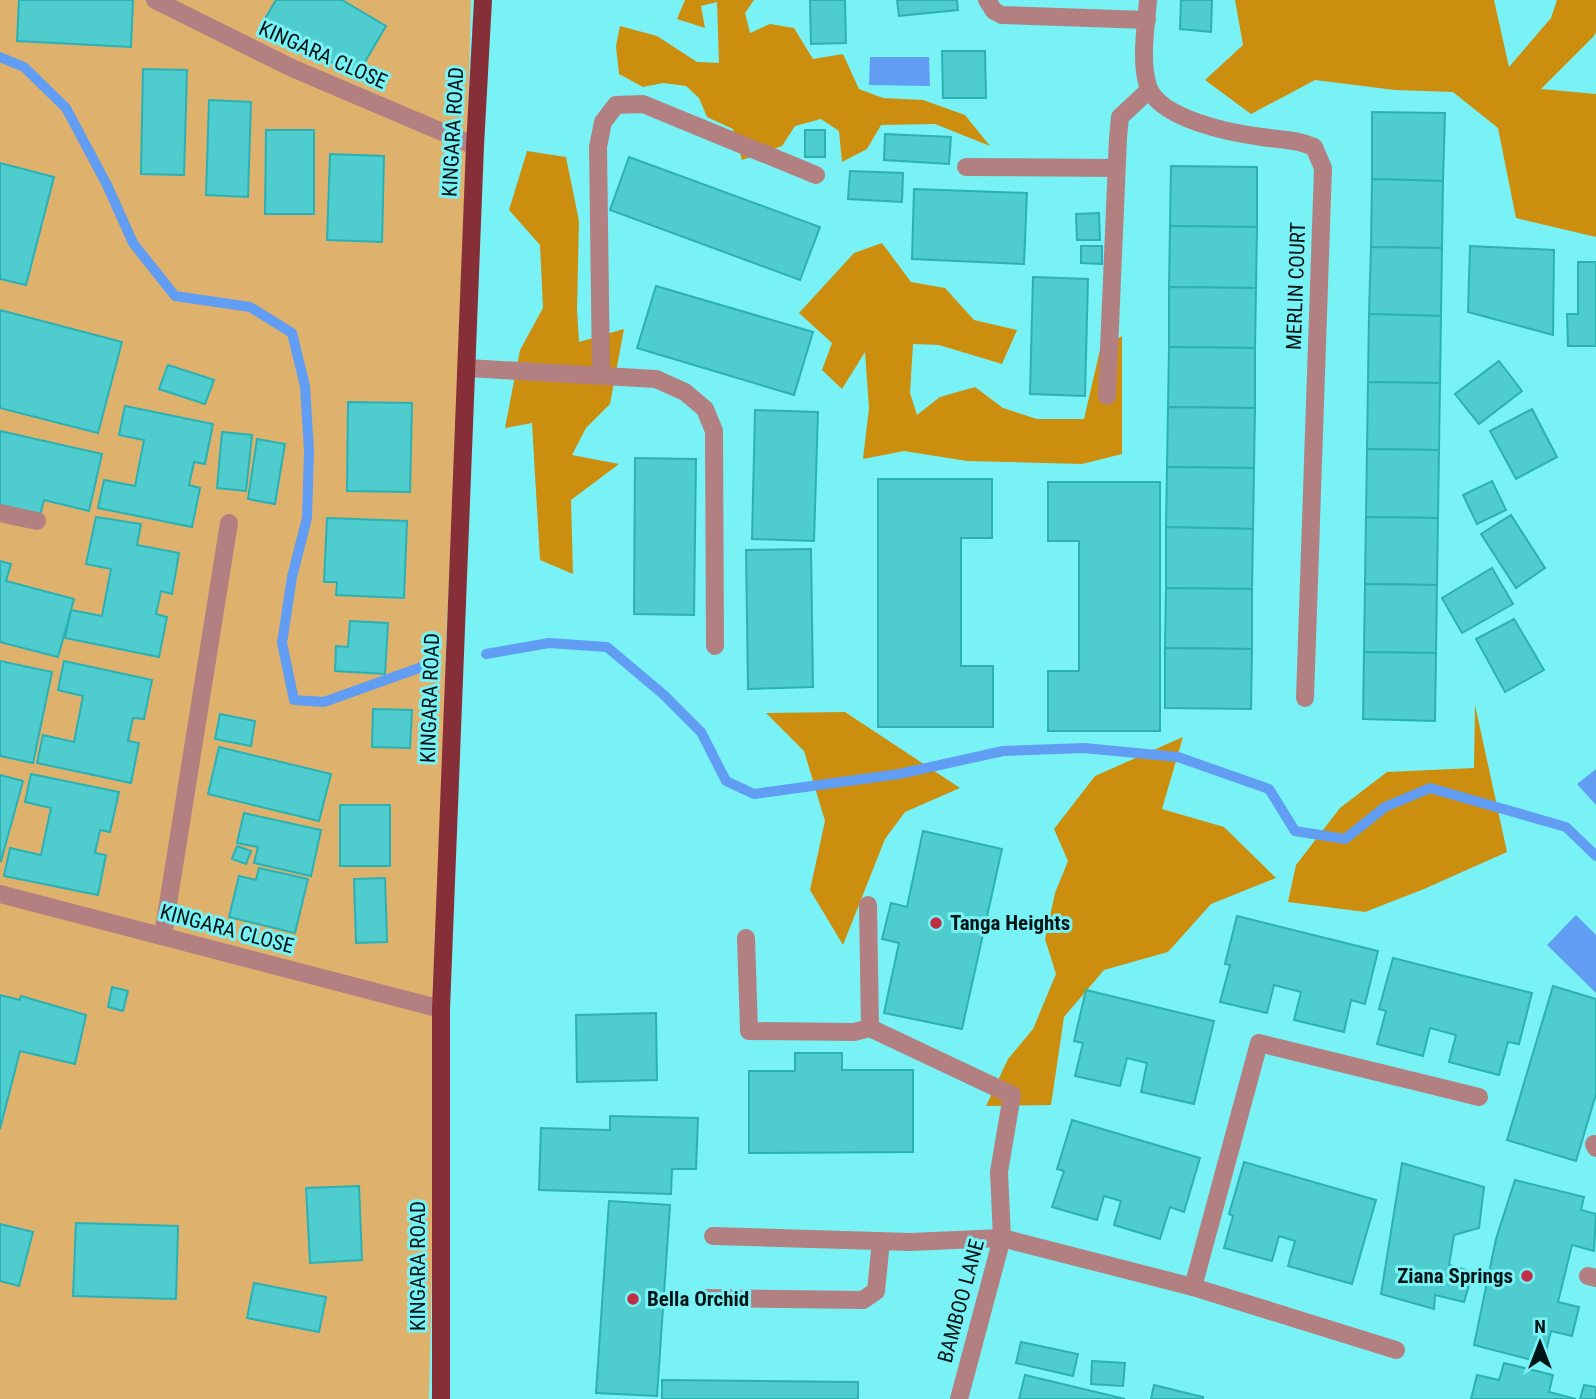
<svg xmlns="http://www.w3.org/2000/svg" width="1596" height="1399" font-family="'Roboto Condensed',sans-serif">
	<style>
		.green { fill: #deb16d }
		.forest { fill: #cc8e0f }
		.water { fill: #609df3 }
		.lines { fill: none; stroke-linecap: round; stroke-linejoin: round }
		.stream { stroke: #609df3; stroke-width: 10 }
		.building { fill: #4eccce; stroke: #2bb1b4; stroke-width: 2 }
		.minor { stroke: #b38082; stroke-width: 18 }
		.major { stroke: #872f39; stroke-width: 18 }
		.poi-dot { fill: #bf2f46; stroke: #79f2f5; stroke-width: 2.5 }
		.labels { text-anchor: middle; stroke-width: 6; stroke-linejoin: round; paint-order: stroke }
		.street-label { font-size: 21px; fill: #001516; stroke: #79f2f5 }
		.poi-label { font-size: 21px; font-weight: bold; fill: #001516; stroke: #79f2f5; text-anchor: start }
	</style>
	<rect width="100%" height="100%" fill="#79f2f5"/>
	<path class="green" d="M 0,0 L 471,0 L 464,272 L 446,644 L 429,1399 L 0,1399 Z"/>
	<g class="forest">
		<path d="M 685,0 L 754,0 L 745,13 L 750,33 L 770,24 L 794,28 L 813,59 L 843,54 L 859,89 L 883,98 L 923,100 L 965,115 L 990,146 L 935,124 L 881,125 L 867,149 L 842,162 L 839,131 L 821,119 L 795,126 L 782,146 L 742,160 L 733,129 L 707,117 L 699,98 L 686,86 L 663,83 L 643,87 L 619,74 L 616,46 L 620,26 L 657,36 L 697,62 L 719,63 L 717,2 L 701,6 L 705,28 L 677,19 Z"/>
		<path d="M 1235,0 L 1494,0 L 1509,67 L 1551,18 L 1557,0 L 1596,0 L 1596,32 L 1594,36 L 1541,89 L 1596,94 L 1596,237 L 1516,218 L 1498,128 L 1453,92 L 1395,90 L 1315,80 L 1251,114 L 1205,80 L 1243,45 Z"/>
		<path d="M 527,151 L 566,157 L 579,221 L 577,310 L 579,342 L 624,329 L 610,404 L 586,428 L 572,455 L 619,464 L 571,500 L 573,574 L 540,560 L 532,423 L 505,428 L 520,350 L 543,308 L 540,245 L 509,210 Z"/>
		<path d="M 882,243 L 911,282 L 945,288 L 974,320 L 1017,330 L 1002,364 L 939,345 L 913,344 L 910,393 L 917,415 L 940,397 L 975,387 L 1003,408 L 1037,419 L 1084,419 L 1100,350 L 1122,336 L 1122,454 L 1082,464 L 967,461 L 904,451 L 863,459 L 869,408 L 865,352 L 842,389 L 822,370 L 832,343 L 799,313 L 854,253 Z"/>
		<path d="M 1475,705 L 1507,852 L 1424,889 L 1365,912 L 1288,902 L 1296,865 L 1340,808 L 1387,772 L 1474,768 Z"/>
		<path d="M 845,712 L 960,788 L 905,812 L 885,839 L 843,945 L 810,890 L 825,821 L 804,751 L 766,713 Z"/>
		<path d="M 1183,737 L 1162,809 L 1224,827 L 1276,878 L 1211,904 L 1168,952 L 1104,970 L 1064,1017 L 1051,1105 L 986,1106 L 1008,1059 L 1033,1029 L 1056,974 L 1045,939 L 1055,893 L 1068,861 L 1054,829 L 1095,776 Z"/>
	</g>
	<g class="water">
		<path d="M 870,57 L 929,57 L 930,86 L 869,85 Z"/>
		<path d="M 1596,769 L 1596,805 L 1577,784 Z"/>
		<path d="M 1576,915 L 1596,935 L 1596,993 L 1547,945 Z"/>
	</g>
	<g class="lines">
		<g class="stream">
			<path d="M 0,57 L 24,67 L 66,108 L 107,185 L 133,243 L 175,296 L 250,307 L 292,333 L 305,386 L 309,451 L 307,518 L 292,577 L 282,643 L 294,700 L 324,702 L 430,664"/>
			<path d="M 486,654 L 549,643 L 607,647 L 664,695 L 701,732 L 726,781 L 754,794 L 899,774 L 1003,751 L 1084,748 L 1178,757 L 1269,789 L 1295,831 L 1345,839 L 1385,807 L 1430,788 L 1566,827 L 1596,856"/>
		</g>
	</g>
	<g class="building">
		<path d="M 19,0 L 133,0 L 131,47 L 17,41 Z"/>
		<path d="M 276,0 L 342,0 L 386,26 L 356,77 L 263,22 Z"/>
		<path d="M 810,0 L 845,0 L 846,43 L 811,44 Z"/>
		<path d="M 897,0 L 957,0 L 958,10 L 899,16 Z"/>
		<path d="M 1181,0 L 1212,0 L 1211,32 L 1180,29 Z"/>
		<path d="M 942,51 L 985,51 L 986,98 L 943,98 Z"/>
		<path d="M 143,69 L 187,70 L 184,175 L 141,174 Z"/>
		<path d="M 209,100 L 251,102 L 248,197 L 206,195 Z"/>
		<path d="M 1372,112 L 1445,113 L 1443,181 L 1372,179 Z"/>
		<path d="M 266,130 L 314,130 L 314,214 L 265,214 Z"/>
		<rect x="805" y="130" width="20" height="27"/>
		<path d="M 885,134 L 951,137 L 949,164 L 884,160 Z"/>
		<path d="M 330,154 L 384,156 L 382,242 L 327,240 Z"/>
		<path d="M 629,157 L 820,227 L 800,280 L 610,210 Z"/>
		<path d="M 0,163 L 54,177 L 26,285 L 0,279 Z"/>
		<path d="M 1171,166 L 1257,167 L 1257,227 L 1170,226 Z"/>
		<path d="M 850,171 L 903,173 L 902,202 L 848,199 Z"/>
		<path d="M 1372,179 L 1443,181 L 1442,248 L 1371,247 Z"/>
		<path d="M 914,189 L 1027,193 L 1024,264 L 912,259 Z"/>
		<path d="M 1099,213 L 1100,240 L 1077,240 L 1076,214 Z"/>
		<path d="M 1170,226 L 1257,227 L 1256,288 L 1169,287 Z"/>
		<path d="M 1081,246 L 1102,246 L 1102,264 L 1081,263 Z"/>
		<path d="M 1470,246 L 1554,250 L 1553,335 L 1468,312 Z"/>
		<path d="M 1371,247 L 1442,248 L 1441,316 L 1369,314 Z"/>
		<path d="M 1578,262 L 1596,262 L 1596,346 L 1568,346 L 1567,314 L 1578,314 Z"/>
		<path d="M 1033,277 L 1088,279 L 1085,396 L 1030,394 Z"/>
		<path d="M 656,286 L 813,332 L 794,395 L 637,348 Z"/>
		<path d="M 1169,287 L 1256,288 L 1255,348 L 1169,347 Z"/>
		<path d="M 0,310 L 122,342 L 98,433 L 0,408 Z"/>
		<path d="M 1369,314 L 1441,316 L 1440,383 L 1368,382 Z"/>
		<path d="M 1169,347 L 1255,348 L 1255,408 L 1168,407 Z"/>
		<path d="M 1499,361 L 1522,391 L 1479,424 L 1455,394 Z"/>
		<path d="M 168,365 L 214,380 L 205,404 L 159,389 Z"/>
		<path d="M 1368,382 L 1440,383 L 1439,450 L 1367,449 Z"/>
		<path d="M 348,402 L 412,403 L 410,492 L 347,491 Z"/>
		<path d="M 125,406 L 213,424 L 205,464 L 194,462 L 189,485 L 200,488 L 192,527 L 98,508 L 104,480 L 135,486 L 144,440 L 119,435 Z"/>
		<path d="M 1168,407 L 1255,408 L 1254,468 L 1167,467 Z"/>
		<path d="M 1532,409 L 1557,457 L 1516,479 L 1490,431 Z"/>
		<path d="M 755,410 L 818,412 L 814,541 L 752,539 Z"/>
		<path d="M 0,431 L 102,454 L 89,511 L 44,500 L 40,515 L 0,505 Z"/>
		<path d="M 222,432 L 252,435 L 246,491 L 217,488 Z"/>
		<path d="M 257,439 L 285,444 L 275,504 L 248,499 Z"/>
		<path d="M 1367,449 L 1439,450 L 1438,518 L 1366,517 Z"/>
		<path d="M 635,458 L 696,459 L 694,615 L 634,614 Z"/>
		<path d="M 1167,467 L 1254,468 L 1253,529 L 1166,527 Z"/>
		<path d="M 878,479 L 992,479 L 992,538 L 961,538 L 961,666 L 993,666 L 993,727 L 878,727 Z"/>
		<path d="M 1492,481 L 1506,510 L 1477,524 L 1463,495 Z"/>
		<path d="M 1048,482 L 1160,482 L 1160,731 L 1048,731 L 1048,671 L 1079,671 L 1079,541 L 1048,541 Z"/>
		<path d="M 1511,515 L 1545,568 L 1516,588 L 1481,534 Z"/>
		<path d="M 96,517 L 141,524 L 137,545 L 179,553 L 172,594 L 161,591 L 156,614 L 167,617 L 159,657 L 65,638 L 71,610 L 102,616 L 111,569 L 86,564 Z"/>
		<path d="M 1366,517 L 1438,518 L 1437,585 L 1365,584 Z"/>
		<path d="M 327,518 L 407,521 L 404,598 L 336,595 L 337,582 L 324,582 Z"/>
		<path d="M 1166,527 L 1253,529 L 1252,589 L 1166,588 Z"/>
		<path d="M 811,549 L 813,687 L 748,689 L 746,550 Z"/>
		<path d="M 0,561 L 11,564 L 6,581 L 74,599 L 58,657 L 0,642 Z"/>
		<path d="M 1492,568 L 1513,604 L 1462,633 L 1442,598 Z"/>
		<path d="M 1365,584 L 1437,585 L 1436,653 L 1364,652 Z"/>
		<path d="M 1166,588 L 1252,589 L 1252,649 L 1165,648 Z"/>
		<path d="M 1514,619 L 1544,670 L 1505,692 L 1476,639 Z"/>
		<path d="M 350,621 L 388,623 L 385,674 L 335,671 L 336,646 L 348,647 Z"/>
		<path d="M 1165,648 L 1252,649 L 1251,709 L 1165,708 Z"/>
		<path d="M 1364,652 L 1436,653 L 1435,721 L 1363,719 Z"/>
		<path d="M 0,661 L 52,672 L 33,763 L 0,756 Z"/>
		<path d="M 64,661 L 152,680 L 144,719 L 133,718 L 128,741 L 139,743 L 131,783 L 37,763 L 43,735 L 74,742 L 83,696 L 58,690 Z"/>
		<path d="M 373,709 L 412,710 L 410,748 L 372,747 Z"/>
		<path d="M 220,714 L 255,721 L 251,746 L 215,739 Z"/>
		<path d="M 219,747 L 331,774 L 319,821 L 208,794 Z"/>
		<path d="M 31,774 L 119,792 L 110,832 L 100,830 L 95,853 L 106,855 L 98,895 L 4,876 L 10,848 L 41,855 L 51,808 L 25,802 Z"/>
		<path d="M 0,775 L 23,781 L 1,861 L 0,860 Z"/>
		<rect x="340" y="805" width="50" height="61"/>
		<path d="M 244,813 L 321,830 L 311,876 L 254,863 L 258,847 L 237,843 Z"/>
		<path d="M 923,831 L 1002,849 L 962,1029 L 884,1013 L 899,943 L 882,939 L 891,903 L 907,907 Z"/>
		<path d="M 237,846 L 251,851 L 246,864 L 232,859 Z"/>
		<path d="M 259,868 L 308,879 L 295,933 L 229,917 L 239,876 L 256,880 Z"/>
		<path d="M 385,878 L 387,942 L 356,943 L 354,879 Z"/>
		<path d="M 1237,916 L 1378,951 L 1365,1004 L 1351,1000 L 1344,1032 L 1294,1020 L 1301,992 L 1274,985 L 1267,1013 L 1220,1002 L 1230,965 L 1225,964 Z"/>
		<path d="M 1393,958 L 1532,993 L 1519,1044 L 1508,1042 L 1499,1075 L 1449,1062 L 1456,1035 L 1430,1028 L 1423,1056 L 1377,1044 L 1386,1011 L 1379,1009 Z"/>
		<path d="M 1553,986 L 1596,999 L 1596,1094 L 1576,1161 L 1507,1140 Z"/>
		<path d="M 112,987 L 128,991 L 123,1011 L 108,1007 Z"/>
		<path d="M 1086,990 L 1214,1021 L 1194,1104 L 1141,1092 L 1147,1063 L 1127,1058 L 1120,1086 L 1075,1076 L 1083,1043 L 1074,1041 Z"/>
		<path d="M 0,995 L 20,1000 L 21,996 L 86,1015 L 75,1064 L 20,1051 L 0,1129 Z"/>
		<path d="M 656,1013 L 657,1080 L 577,1082 L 576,1015 Z"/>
		<path d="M 795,1053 L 842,1053 L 842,1070 L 913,1070 L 913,1152 L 749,1153 L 749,1071 L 795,1071 Z"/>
		<path d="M 610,1116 L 698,1118 L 696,1169 L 672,1169 L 671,1194 L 539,1190 L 541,1128 L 610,1130 Z"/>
		<path d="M 1072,1120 L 1200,1158 L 1184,1212 L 1170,1207 L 1160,1239 L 1114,1225 L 1121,1201 L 1104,1196 L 1097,1220 L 1052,1207 L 1064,1171 L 1057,1169 Z"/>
		<path d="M 1244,1162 L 1376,1200 L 1352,1284 L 1288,1266 L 1295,1241 L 1279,1236 L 1272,1261 L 1224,1248 L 1233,1216 L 1229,1214 Z"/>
		<path d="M 1402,1163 L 1484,1187 L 1479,1228 L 1454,1235 L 1449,1265 L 1473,1272 L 1464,1302 L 1435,1295 L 1434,1309 L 1381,1294 Z"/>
		<path d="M 1515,1180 L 1584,1197 L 1581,1210 L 1596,1214 L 1594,1251 L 1572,1245 L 1558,1302 L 1579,1307 L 1572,1336 L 1551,1331 L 1543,1363 L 1474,1345 L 1496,1239 Z"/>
		<path d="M 359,1186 L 362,1260 L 310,1263 L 306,1188 Z"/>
		<path d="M 609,1201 L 670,1205 L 657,1396 L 596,1393 Z"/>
		<path d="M 76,1223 L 178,1226 L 176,1299 L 73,1296 Z"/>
		<path d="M 0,1224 L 33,1232 L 19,1286 L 0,1281 Z"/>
		<path d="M 254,1283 L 326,1297 L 319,1332 L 247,1318 Z"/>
		<path d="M 1021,1342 L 1078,1354 L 1073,1376 L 1016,1363 Z"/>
		<path d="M 1092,1361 L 1125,1363 L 1123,1386 L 1091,1384 Z"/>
		<path d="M 1504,1363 L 1553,1375 L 1549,1392 L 1576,1399 L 1471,1399 L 1477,1375 L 1499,1380 Z"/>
		<path d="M 1025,1375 L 1125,1399 L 1019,1399 Z"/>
		<path d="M 662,1380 L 858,1382 L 858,1399 L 662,1399 Z"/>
		<path d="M 1154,1385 L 1203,1397 L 1203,1399 L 1151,1399 Z"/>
		<path d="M 1584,1385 L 1596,1387 L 1596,1399 L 1580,1399 Z"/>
	</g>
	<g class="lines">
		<g class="minor">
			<path d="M 155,0 L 292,68 L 475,146"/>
			<path d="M 987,0 L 994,11 L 1002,15 L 1147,20"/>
			<path d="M 1148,0 C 1146,27 1140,60 1148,86 C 1159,119 1231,133 1262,137 C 1281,140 1296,139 1314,147 L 1323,168 L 1305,698"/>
			<path d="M 966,167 L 1116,168"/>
			<path d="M 467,368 L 656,379 L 685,392 L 705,409 L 714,431 L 715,646"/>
			<path d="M 601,374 L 598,147 L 603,122 L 616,105 L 643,104 L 816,175"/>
			<path d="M 1107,396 L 1118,138 L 1120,117 L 1149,90"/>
			<path d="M 0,513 L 37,521"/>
			<path d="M 0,894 L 441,1009"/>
			<path d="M 868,905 L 870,1028"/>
			<path d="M 163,935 L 229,523"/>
			<path d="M 746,938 L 749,1031 L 854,1032 L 870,1028 L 1012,1095 L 999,1172 L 1002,1238 L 959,1399"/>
			<path d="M 1594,1144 L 1596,1148"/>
			<path d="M 713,1236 L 910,1242 L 1002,1238 L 1193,1287 L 1396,1350"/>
			<path d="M 1588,1276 L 1596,1278"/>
			<path d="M 1193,1287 L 1259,1043 L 1479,1097"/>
			<path d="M 702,1298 L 863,1300 L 876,1291 L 881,1241"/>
		</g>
		<path class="major" d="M 441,1399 L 441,1009 L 475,146 L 483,0"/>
	</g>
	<g class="poi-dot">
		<circle cx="936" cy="923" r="7"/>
		<circle cx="1527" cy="1276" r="7"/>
		<circle cx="633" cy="1299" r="7"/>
	</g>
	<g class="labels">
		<g class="street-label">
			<text transform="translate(323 55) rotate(24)" y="7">KINGARA CLOSE</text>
			<text transform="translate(453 132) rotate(-87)" y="7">KINGARA ROAD</text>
			<text transform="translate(1296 286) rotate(-88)" y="7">MERLIN COURT</text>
			<text transform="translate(430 698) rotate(-88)" y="7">KINGARA ROAD</text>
			<text transform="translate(227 929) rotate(15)" y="7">KINGARA CLOSE</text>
			<text transform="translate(418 1266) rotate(-90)" y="7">KINGARA ROAD</text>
			<text transform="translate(961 1301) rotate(-75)" y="7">BAMBOO LANE</text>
		</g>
		<g class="poi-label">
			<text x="950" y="930">Tanga Heights</text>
			<text x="1513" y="1283" text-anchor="end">Ziana Springs</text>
			<text x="647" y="1306">Bella Orchid</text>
		</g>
	</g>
	<g transform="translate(1540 1343)" stroke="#79f2f5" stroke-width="5" paint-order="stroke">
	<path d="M0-5L12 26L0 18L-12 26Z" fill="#001516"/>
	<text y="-10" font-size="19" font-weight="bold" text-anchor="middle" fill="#001516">N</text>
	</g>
</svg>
